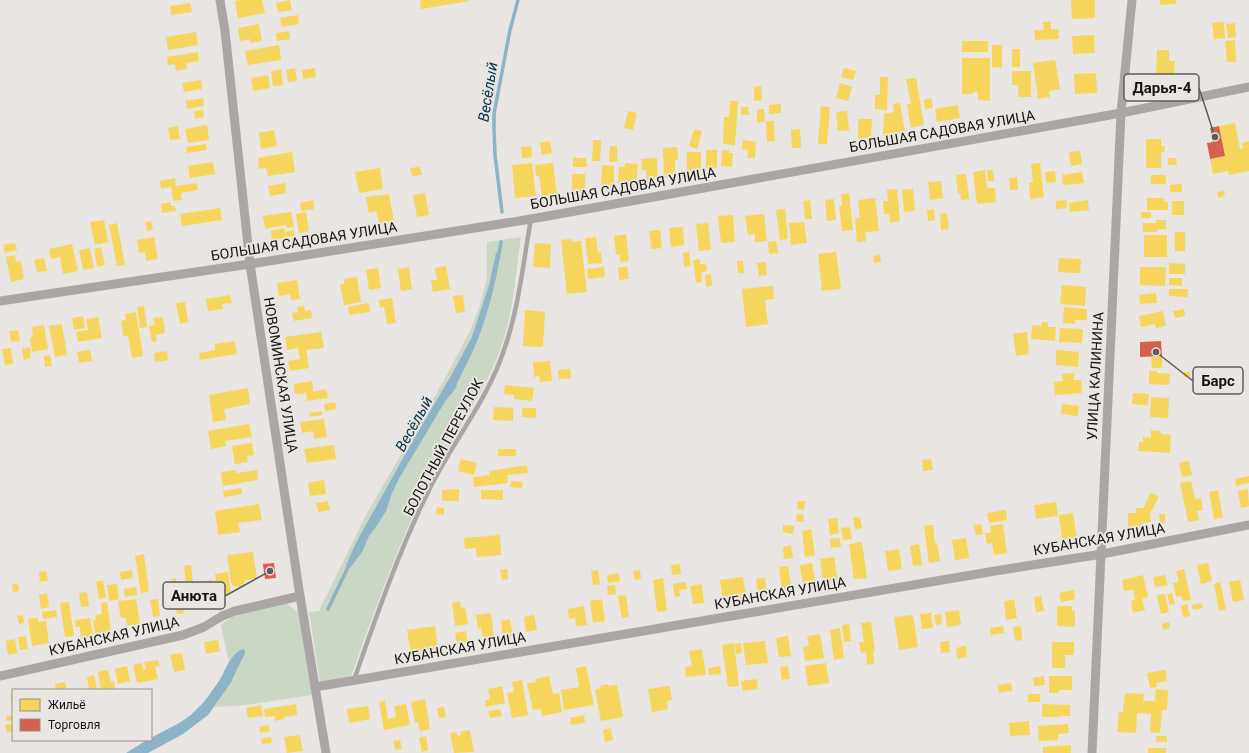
<svg xmlns="http://www.w3.org/2000/svg" width="1249" height="753" font-family="Roboto,sans-serif">
	<style>
		.green { fill: #cad7c5 }
		.water { fill: #8cb3c6 }
		.homes { fill: #f6d55c }
		.shops { fill: #d6604d }
		.lines { fill: none; stroke-linecap: round; stroke-linejoin: round }
		.stream { stroke: #8cb3c6; stroke-width: 3.5 }
		.lane { stroke: #aca5a5; stroke-width: 4.5 }
		.street { stroke: #aca5a5; stroke-width: 9 }
		.labels { text-anchor: middle; stroke-width: 4; stroke-linejoin: round; paint-order: stroke }
		.street-label { font-size: 14px; fill: #151412; stroke: #e9e5e2 }
		.water-label { font-size: 15px; font-style: italic; fill: #003347; stroke: #e9e5e2 }
		.leader { fill: none; stroke: #5f5d5b; stroke-width: 1.5 }
		.callout-dot { fill: #5f5d5b; stroke: #e9e5e2; stroke-width: 1.5 }
		.callout { fill: #e9e5e2; stroke: #5f5d5b; stroke-width: 1.5 }
		.callout-label { font-size: 15px; text-anchor: middle; font-weight: bold; fill: #151412 }
	</style>
	<rect width="100%" height="100%" fill="#e8e5e3"/>
	<g class="green">
		<path d="M 521,237 C 516,272 513,314 501,347 C 484,396 450,439 427,486 C 397,547 374,612 351,676 L 320,682 L 309,612 L 319,611 L 366,515 L 443,382 L 471,329 L 480,305 L 487,278 L 487,242 Z"/>
		<path d="M 280,604 L 287,604 L 299,613 L 312,695 L 246,705 L 214,707 L 230,684 L 233,657 L 229,663 L 221,625 C 236,611 261,609 280,604 Z"/>
	</g>
	<g class="water">
		<path d="M 496,253 L 498,253 L 500,257 C 495,286 487,316 476,344 C 470,357 464,370 457,383 L 456,388 L 446,400 L 400,477 L 392,493 L 386,511 L 376,527 L 369,536 L 362,552 L 350,568 L 347,567 L 346,565 L 357,541 L 411,444 L 452,374 L 472,337 L 489,285 Z"/>
		<path d="M 243,649 L 245,651 L 245,653 L 230,684 L 208,715 L 183,734 L 148,753 L 126,753 L 147,740 L 151,740 L 151,738 C 166,729 184,723 196,710 C 205,702 212,691 219,681 C 226,670 230,654 243,649 Z"/>
	</g>
	<g class="homes">
		<path d="M 242,0 L 262,0 L 265,13 L 238,18 L 235,1 Z"/>
		<path d="M 290,0 L 292,10 L 278,12 L 276,3 Z"/>
		<path d="M 420,0 L 469,0 L 469,1 L 421,9 Z"/>
		<path d="M 1071,0 L 1095,0 L 1095,18 L 1072,19 Z"/>
		<path d="M 1160,0 L 1176,0 L 1176,4 L 1160,5 Z"/>
		<path d="M 190,3 L 192,12 L 171,15 L 170,6 Z"/>
		<path d="M 298,15 L 299,24 L 282,27 L 280,18 Z"/>
		<path d="M 1043,22 L 1051,22 L 1051,29 L 1058,29 L 1059,39 L 1035,40 L 1034,30 L 1044,30 Z"/>
		<path d="M 1224,22 L 1225,38 L 1214,39 L 1212,23 Z"/>
		<path d="M 1235,23 L 1236,37 L 1228,38 L 1226,24 Z"/>
		<path d="M 259,24 L 262,41 L 250,43 L 250,39 L 240,41 L 238,28 Z"/>
		<path d="M 289,31 L 290,39 L 277,41 L 276,33 Z"/>
		<path d="M 196,32 L 198,45 L 168,50 L 166,37 Z"/>
		<path d="M 1094,35 L 1095,53 L 1073,54 L 1072,36 Z"/>
		<path d="M 1235,40 L 1236,62 L 1227,62 L 1225,41 Z"/>
		<rect x="962" y="41" width="26" height="11"/>
		<path d="M 279,45 L 281,60 L 248,65 L 245,51 Z"/>
		<path d="M 992,45 L 1002,45 L 1002,68 L 992,67 Z"/>
		<rect x="1012" y="49" width="8" height="18"/>
		<path d="M 1157,50 L 1169,50 L 1169,61 L 1175,61 L 1174,77 L 1156,76 Z"/>
		<path d="M 198,52 L 199,61 L 186,63 L 187,69 L 176,71 L 175,64 L 168,65 L 167,57 Z"/>
		<path d="M 962,58 L 990,58 L 990,101 L 978,100 L 978,92 L 973,92 L 973,94 L 962,94 Z"/>
		<path d="M 1055,60 L 1060,89 L 1049,91 L 1050,97 L 1038,99 L 1033,63 Z"/>
		<path d="M 295,68 L 297,81 L 288,82 L 286,70 Z"/>
		<path d="M 315,68 L 316,77 L 303,79 L 302,70 Z"/>
		<path d="M 844,68 L 856,71 L 853,80 L 841,77 Z"/>
		<path d="M 281,69 L 283,85 L 273,86 L 271,71 Z"/>
		<path d="M 1012,71 L 1031,71 L 1031,97 L 1018,97 L 1018,85 L 1012,85 Z"/>
		<path d="M 1096,73 L 1097,93 L 1075,94 L 1074,74 Z"/>
		<path d="M 268,75 L 270,88 L 253,91 L 251,78 Z"/>
		<path d="M 880,77 L 888,77 L 887,110 L 875,109 L 875,95 L 880,95 Z"/>
		<path d="M 916,78 L 924,125 L 911,128 L 907,104 L 911,104 L 906,79 Z"/>
		<path d="M 201,80 L 202,89 L 184,92 L 182,83 Z"/>
		<path d="M 840,83 L 852,87 L 848,101 L 836,98 Z"/>
		<path d="M 761,86 L 762,100 L 754,101 L 754,87 Z"/>
		<path d="M 203,98 L 204,106 L 187,109 L 185,101 Z"/>
		<path d="M 931,98 L 933,108 L 925,109 L 924,100 Z"/>
		<path d="M 730,101 L 738,101 L 735,145 L 723,144 L 724,117 L 729,117 Z"/>
		<path d="M 900,103 L 905,132 L 883,136 L 884,114 L 894,112 L 893,104 Z"/>
		<path d="M 781,104 L 781,113 L 769,114 L 769,105 Z"/>
		<path d="M 958,105 L 960,118 L 937,122 L 935,109 Z"/>
		<path d="M 821,106 L 830,107 L 827,144 L 818,144 Z"/>
		<path d="M 741,107 L 748,107 L 749,115 L 741,115 Z"/>
		<path d="M 757,109 L 764,109 L 765,122 L 757,122 Z"/>
		<path d="M 203,110 L 204,117 L 195,119 L 194,111 Z"/>
		<path d="M 628,111 L 637,113 L 633,130 L 624,128 Z"/>
		<path d="M 847,111 L 849,130 L 838,131 L 836,112 Z"/>
		<path d="M 858,119 L 872,119 L 871,138 L 858,138 Z"/>
		<path d="M 766,121 L 774,121 L 775,141 L 767,142 Z"/>
		<path d="M 1235,123 L 1240,149 L 1243,148 L 1242,143 L 1249,141 L 1249,171 L 1229,175 L 1228,171 L 1213,174 L 1210,159 L 1225,156 L 1219,126 Z"/>
		<path d="M 207,125 L 209,140 L 188,143 L 185,129 Z"/>
		<path d="M 178,126 L 180,139 L 170,140 L 168,128 Z"/>
		<path d="M 694,129 L 702,131 L 697,149 L 689,146 Z"/>
		<path d="M 800,129 L 801,148 L 792,148 L 791,130 Z"/>
		<path d="M 274,130 L 277,146 L 261,149 L 259,133 Z"/>
		<path d="M 1146,139 L 1161,139 L 1161,146 L 1165,146 L 1164,152 L 1161,152 L 1161,168 L 1146,168 Z"/>
		<path d="M 593,140 L 601,140 L 600,161 L 592,161 Z"/>
		<path d="M 743,140 L 756,142 L 755,158 L 747,158 L 748,150 L 742,149 Z"/>
		<path d="M 550,141 L 552,153 L 542,155 L 540,143 Z"/>
		<path d="M 206,144 L 207,150 L 187,153 L 186,147 Z"/>
		<path d="M 531,146 L 532,157 L 522,158 L 521,147 Z"/>
		<path d="M 610,146 L 617,146 L 617,162 L 609,162 Z"/>
		<path d="M 677,147 L 678,160 L 675,160 L 675,177 L 664,178 L 663,148 Z"/>
		<rect x="706" y="150" width="11" height="18"/>
		<path d="M 722,150 L 729,150 L 729,153 L 733,153 L 732,167 L 721,166 Z"/>
		<path d="M 1080,151 L 1082,164 L 1071,166 L 1069,152 Z"/>
		<path d="M 292,152 L 295,172 L 268,176 L 266,168 L 259,169 L 258,158 Z"/>
		<rect x="687" y="152" width="14" height="19"/>
		<path d="M 573,158 L 586,158 L 587,167 L 573,167 Z"/>
		<path d="M 657,158 L 658,181 L 647,182 L 646,170 L 642,170 L 641,159 Z"/>
		<path d="M 1168,158 L 1176,158 L 1177,165 L 1168,165 Z"/>
		<path d="M 213,162 L 215,174 L 190,178 L 188,166 Z"/>
		<path d="M 532,163 L 536,196 L 515,198 L 512,165 Z"/>
		<path d="M 553,163 L 557,195 L 542,197 L 539,176 L 536,176 L 535,165 Z"/>
		<path d="M 625,163 L 638,164 L 636,185 L 618,183 L 619,167 L 625,167 Z"/>
		<path d="M 1040,163 L 1044,197 L 1030,199 L 1029,183 L 1033,182 L 1031,164 Z"/>
		<path d="M 602,165 L 614,166 L 614,189 L 601,188 Z"/>
		<path d="M 420,167 L 422,175 L 412,176 L 410,168 Z"/>
		<path d="M 380,168 L 383,189 L 359,193 L 355,172 Z"/>
		<path d="M 985,170 L 987,188 L 995,188 L 996,202 L 977,204 L 973,172 Z"/>
		<path d="M 987,170 L 993,170 L 994,181 L 988,181 Z"/>
		<path d="M 1055,171 L 1056,182 L 1046,183 L 1045,172 Z"/>
		<path d="M 1082,172 L 1084,183 L 1063,185 L 1062,175 Z"/>
		<rect x="572" y="174" width="13" height="19"/>
		<path d="M 966,174 L 969,199 L 961,200 L 960,193 L 958,194 L 956,175 Z"/>
		<rect x="1151" y="175" width="15" height="9"/>
		<path d="M 1017,177 L 1018,190 L 1010,190 L 1009,178 Z"/>
		<path d="M 175,178 L 176,186 L 197,183 L 198,190 L 181,193 L 182,200 L 173,201 L 171,187 L 161,189 L 160,181 Z"/>
		<path d="M 941,181 L 943,198 L 930,200 L 928,182 Z"/>
		<path d="M 285,183 L 286,193 L 270,196 L 268,186 Z"/>
		<path d="M 1182,184 L 1182,192 L 1170,192 L 1170,185 Z"/>
		<path d="M 897,189 L 900,221 L 890,223 L 889,214 L 884,214 L 883,201 L 888,201 L 887,190 Z"/>
		<path d="M 913,189 L 915,211 L 904,212 L 902,190 Z"/>
		<path d="M 1224,191 L 1225,196 L 1218,198 L 1217,192 Z"/>
		<path d="M 425,193 L 429,215 L 417,217 L 413,195 Z"/>
		<path d="M 849,193 L 853,230 L 842,231 L 839,206 L 842,206 L 841,194 Z"/>
		<path d="M 389,194 L 394,221 L 379,224 L 376,211 L 369,213 L 366,197 Z"/>
		<path d="M 875,198 L 879,231 L 865,232 L 866,241 L 857,242 L 855,218 L 860,218 L 858,200 Z"/>
		<path d="M 1147,198 L 1164,198 L 1164,202 L 1168,202 L 1168,210 L 1147,210 Z"/>
		<path d="M 834,199 L 836,220 L 827,221 L 825,200 Z"/>
		<path d="M 313,200 L 314,209 L 301,211 L 300,203 Z"/>
		<path d="M 810,200 L 812,219 L 805,219 L 803,201 Z"/>
		<path d="M 1066,200 L 1067,208 L 1056,209 L 1056,201 Z"/>
		<path d="M 1088,200 L 1089,210 L 1070,212 L 1069,203 Z"/>
		<rect x="1172" y="201" width="12" height="14"/>
		<path d="M 170,202 L 171,206 L 175,206 L 176,211 L 162,213 L 161,204 Z"/>
		<path d="M 220,208 L 222,220 L 182,226 L 180,214 Z"/>
		<path d="M 785,209 L 788,239 L 780,240 L 776,210 Z"/>
		<path d="M 934,209 L 935,220 L 928,221 L 927,210 Z"/>
		<path d="M 291,212 L 294,227 L 287,228 L 286,225 L 265,229 L 263,216 Z"/>
		<path d="M 306,212 L 309,231 L 299,233 L 296,214 Z"/>
		<rect x="1141" y="212" width="10" height="6"/>
		<path d="M 947,213 L 949,229 L 941,230 L 940,214 Z"/>
		<path d="M 764,214 L 767,241 L 755,242 L 755,234 L 748,235 L 745,216 Z"/>
		<path d="M 733,215 L 735,242 L 721,243 L 718,216 Z"/>
		<path d="M 104,220 L 108,242 L 95,245 L 90,222 Z"/>
		<path d="M 1156,220 L 1166,220 L 1166,229 L 1157,230 L 1157,232 L 1143,232 L 1143,223 L 1156,223 Z"/>
		<path d="M 151,221 L 153,230 L 147,231 L 145,222 Z"/>
		<path d="M 804,222 L 807,243 L 791,245 L 789,223 Z"/>
		<path d="M 117,223 L 125,265 L 117,266 L 109,225 Z"/>
		<path d="M 708,223 L 711,250 L 699,251 L 696,224 Z"/>
		<path d="M 683,227 L 684,245 L 671,247 L 669,228 Z"/>
		<path d="M 284,228 L 285,232 L 294,230 L 295,236 L 272,240 L 271,231 Z"/>
		<path d="M 660,230 L 662,248 L 651,249 L 649,231 Z"/>
		<rect x="1175" y="232" width="10" height="19"/>
		<path d="M 626,234 L 629,261 L 620,262 L 620,254 L 616,255 L 614,236 Z"/>
		<rect x="1144" y="235" width="23" height="22"/>
		<path d="M 154,237 L 158,259 L 146,261 L 145,252 L 139,253 L 137,240 Z"/>
		<path d="M 596,237 L 598,253 L 601,252 L 602,263 L 588,264 L 585,238 Z"/>
		<path d="M 571,239 L 572,242 L 581,241 L 587,292 L 567,294 L 561,240 Z"/>
		<path d="M 776,241 L 778,253 L 769,254 L 768,242 Z"/>
		<path d="M 15,243 L 17,250 L 5,253 L 3,245 Z"/>
		<path d="M 535,243 L 551,244 L 550,268 L 533,267 Z"/>
		<path d="M 72,244 L 78,271 L 63,274 L 60,257 L 51,259 L 49,249 Z"/>
		<path d="M 101,247 L 105,265 L 97,267 L 94,249 Z"/>
		<path d="M 90,248 L 94,268 L 83,270 L 79,250 Z"/>
		<path d="M 689,252 L 691,266 L 684,267 L 683,253 Z"/>
		<path d="M 836,252 L 841,289 L 822,291 L 818,254 Z"/>
		<path d="M 15,255 L 16,262 L 21,261 L 24,279 L 11,282 L 6,257 Z"/>
		<path d="M 880,255 L 881,262 L 874,263 L 873,256 Z"/>
		<path d="M 44,258 L 47,271 L 37,272 L 34,260 Z"/>
		<path d="M 1059,258 L 1081,259 L 1080,273 L 1058,272 Z"/>
		<path d="M 700,259 L 700,264 L 706,264 L 707,271 L 701,272 L 702,282 L 696,283 L 693,260 Z"/>
		<path d="M 737,261 L 743,261 L 744,273 L 738,273 Z"/>
		<path d="M 766,262 L 767,275 L 759,276 L 757,263 Z"/>
		<path d="M 1169,263 L 1185,264 L 1185,274 L 1169,274 Z"/>
		<path d="M 446,266 L 450,289 L 433,292 L 431,280 L 437,280 L 435,268 Z"/>
		<path d="M 409,267 L 412,289 L 401,291 L 398,269 Z"/>
		<path d="M 604,267 L 605,277 L 588,279 L 587,269 Z"/>
		<path d="M 618,267 L 627,267 L 629,279 L 619,280 Z"/>
		<path d="M 1140,267 L 1166,267 L 1165,286 L 1140,285 Z"/>
		<path d="M 378,268 L 381,288 L 369,290 L 366,270 Z"/>
		<path d="M 711,274 L 712,286 L 706,287 L 705,275 Z"/>
		<path d="M 357,277 L 361,302 L 344,305 L 340,284 L 344,284 L 344,279 Z"/>
		<path d="M 1169,278 L 1182,278 L 1182,286 L 1169,285 Z"/>
		<path d="M 297,280 L 300,299 L 291,300 L 290,294 L 279,296 L 277,283 Z"/>
		<path d="M 1062,285 L 1086,287 L 1085,306 L 1060,304 Z"/>
		<path d="M 773,286 L 774,299 L 765,300 L 768,324 L 746,327 L 742,289 Z"/>
		<path d="M 1169,289 L 1188,289 L 1188,297 L 1169,296 Z"/>
		<path d="M 1156,293 L 1157,303 L 1140,304 L 1139,295 Z"/>
		<path d="M 230,295 L 232,303 L 222,304 L 223,309 L 208,311 L 206,299 Z"/>
		<path d="M 463,295 L 465,312 L 456,313 L 453,296 Z"/>
		<path d="M 392,298 L 396,323 L 387,324 L 384,307 L 380,308 L 379,300 Z"/>
		<path d="M 185,302 L 188,322 L 180,324 L 176,303 Z"/>
		<path d="M 369,303 L 370,312 L 349,315 L 348,307 Z"/>
		<path d="M 144,306 L 147,327 L 140,328 L 137,307 Z"/>
		<path d="M 304,306 L 305,311 L 311,310 L 312,318 L 294,321 L 292,313 L 298,312 L 297,307 Z"/>
		<path d="M 1064,307 L 1087,309 L 1087,320 L 1075,320 L 1075,324 L 1063,323 Z"/>
		<path d="M 1184,309 L 1185,316 L 1175,318 L 1173,311 Z"/>
		<path d="M 525,310 L 545,312 L 543,347 L 523,346 Z"/>
		<path d="M 1163,311 L 1166,326 L 1156,328 L 1155,324 L 1141,327 L 1139,316 Z"/>
		<path d="M 136,312 L 143,356 L 132,358 L 128,336 L 123,336 L 121,321 L 126,320 L 125,314 Z"/>
		<path d="M 83,316 L 85,328 L 74,330 L 72,318 Z"/>
		<path d="M 98,317 L 102,338 L 78,342 L 76,332 L 88,330 L 86,319 Z"/>
		<path d="M 163,317 L 165,333 L 156,335 L 157,341 L 152,342 L 149,326 L 155,325 L 153,318 Z"/>
		<path d="M 1042,322 L 1048,322 L 1048,327 L 1056,327 L 1055,341 L 1031,339 L 1032,325 L 1041,326 Z"/>
		<path d="M 62,324 L 67,355 L 55,357 L 49,326 Z"/>
		<path d="M 44,325 L 48,349 L 32,352 L 30,338 L 33,337 L 32,327 Z"/>
		<path d="M 1060,328 L 1083,329 L 1082,343 L 1059,342 Z"/>
		<path d="M 18,330 L 20,341 L 11,342 L 9,331 Z"/>
		<path d="M 321,332 L 324,348 L 306,350 L 309,368 L 290,371 L 288,361 L 300,359 L 298,348 L 287,350 L 285,337 Z"/>
		<path d="M 1027,332 L 1029,354 L 1016,356 L 1013,334 Z"/>
		<path d="M 235,341 L 237,354 L 200,360 L 199,353 L 215,350 L 215,344 Z"/>
		<path d="M 30,347 L 31,358 L 24,360 L 22,349 Z"/>
		<path d="M 11,348 L 13,364 L 5,365 L 2,349 Z"/>
		<path d="M 90,350 L 92,361 L 79,363 L 77,352 Z"/>
		<path d="M 1056,350 L 1079,352 L 1078,367 L 1056,365 Z"/>
		<path d="M 167,351 L 168,360 L 155,362 L 154,353 Z"/>
		<path d="M 50,355 L 52,366 L 45,367 L 44,356 Z"/>
		<path d="M 1162,356 L 1162,368 L 1152,368 L 1151,357 Z"/>
		<path d="M 550,361 L 552,381 L 540,382 L 539,376 L 534,377 L 533,362 Z"/>
		<path d="M 570,369 L 571,378 L 559,379 L 558,370 Z"/>
		<path d="M 1149,371 L 1157,371 L 1157,373 L 1170,374 L 1169,385 L 1149,384 Z"/>
		<rect x="1184" y="372" width="6" height="5"/>
		<path d="M 1074,373 L 1074,380 L 1081,380 L 1082,393 L 1055,395 L 1054,382 L 1063,381 L 1062,374 Z"/>
		<path d="M 312,381 L 313,392 L 326,389 L 328,398 L 307,401 L 306,393 L 295,394 L 294,384 Z"/>
		<path d="M 505,385 L 534,388 L 532,401 L 514,399 L 514,395 L 504,394 Z"/>
		<path d="M 248,388 L 250,404 L 224,409 L 226,420 L 213,422 L 209,395 Z"/>
		<path d="M 1133,393 L 1149,394 L 1148,405 L 1132,404 Z"/>
		<path d="M 1151,397 L 1169,398 L 1168,418 L 1150,417 Z"/>
		<path d="M 335,402 L 337,409 L 325,411 L 324,404 Z"/>
		<path d="M 1062,404 L 1079,406 L 1078,416 L 1061,414 Z"/>
		<path d="M 494,407 L 513,408 L 513,421 L 493,420 Z"/>
		<path d="M 522,408 L 536,408 L 536,418 L 522,417 Z"/>
		<path d="M 322,411 L 322,415 L 310,417 L 309,413 Z"/>
		<path d="M 324,419 L 327,437 L 314,439 L 313,431 L 302,433 L 300,422 Z"/>
		<path d="M 249,424 L 252,437 L 225,441 L 226,446 L 211,449 L 208,431 Z"/>
		<path d="M 1151,430 L 1161,431 L 1161,434 L 1171,435 L 1170,453 L 1138,451 L 1139,442 L 1143,442 L 1143,437 L 1151,438 Z"/>
		<path d="M 252,443 L 254,455 L 247,456 L 248,462 L 235,464 L 232,446 Z"/>
		<path d="M 334,445 L 336,459 L 307,463 L 304,449 Z"/>
		<rect x="498" y="449" width="18" height="7"/>
		<path d="M 461,459 L 477,463 L 474,475 L 458,471 Z"/>
		<path d="M 931,459 L 933,470 L 923,471 L 922,460 Z"/>
		<path d="M 1189,461 L 1192,475 L 1182,477 L 1179,463 Z"/>
		<path d="M 527,465 L 528,473 L 507,475 L 508,483 L 474,487 L 473,477 L 490,475 L 489,471 Z"/>
		<path d="M 236,470 L 236,473 L 257,470 L 258,480 L 223,486 L 221,472 Z"/>
		<path d="M 1249,476 L 1249,483 L 1236,486 L 1235,479 Z"/>
		<path d="M 324,480 L 326,494 L 310,496 L 308,483 Z"/>
		<path d="M 511,481 L 523,482 L 522,488 L 510,487 Z"/>
		<path d="M 1191,481 L 1195,499 L 1201,498 L 1203,510 L 1197,511 L 1199,520 L 1188,522 L 1180,483 Z"/>
		<path d="M 241,488 L 242,494 L 224,497 L 223,491 Z"/>
		<path d="M 459,489 L 459,501 L 442,501 L 442,490 Z"/>
		<path d="M 1248,489 L 1249,506 L 1241,508 L 1238,491 Z"/>
		<path d="M 481,490 L 503,490 L 503,500 L 481,499 Z"/>
		<path d="M 1218,490 L 1223,518 L 1214,519 L 1209,492 Z"/>
		<path d="M 1151,493 L 1159,497 L 1150,513 L 1151,522 L 1142,523 L 1142,528 L 1128,528 L 1128,513 L 1136,513 L 1136,508 L 1143,508 Z"/>
		<path d="M 328,501 L 330,510 L 318,512 L 316,503 Z"/>
		<path d="M 798,501 L 805,501 L 804,510 L 797,509 Z"/>
		<path d="M 1056,502 L 1058,516 L 1036,519 L 1034,505 Z"/>
		<path d="M 259,504 L 262,520 L 238,523 L 240,532 L 218,535 L 215,511 Z"/>
		<path d="M 437,507 L 444,508 L 444,515 L 436,514 Z"/>
		<path d="M 1006,510 L 1007,520 L 989,523 L 987,513 Z"/>
		<path d="M 1073,513 L 1077,538 L 1062,539 L 1059,515 Z"/>
		<path d="M 797,514 L 804,515 L 803,522 L 796,521 Z"/>
		<path d="M 1159,514 L 1165,514 L 1165,523 L 1160,523 Z"/>
		<path d="M 860,517 L 862,528 L 855,529 L 853,518 Z"/>
		<path d="M 837,518 L 839,533 L 830,535 L 828,519 Z"/>
		<path d="M 981,524 L 983,534 L 976,535 L 974,525 Z"/>
		<path d="M 1003,524 L 1007,553 L 994,555 L 992,543 L 987,544 L 985,533 L 991,533 L 990,526 Z"/>
		<path d="M 783,525 L 794,526 L 793,534 L 783,532 Z"/>
		<path d="M 933,525 L 935,543 L 937,543 L 940,561 L 929,563 L 924,526 Z"/>
		<path d="M 850,527 L 852,539 L 843,540 L 841,528 Z"/>
		<path d="M 811,529 L 815,555 L 805,557 L 802,531 Z"/>
		<path d="M 500,535 L 501,555 L 477,557 L 476,548 L 465,549 L 464,538 Z"/>
		<path d="M 840,538 L 841,547 L 831,548 L 830,539 Z"/>
		<path d="M 966,538 L 969,558 L 955,560 L 952,540 Z"/>
		<path d="M 862,542 L 867,578 L 854,579 L 849,544 Z"/>
		<path d="M 919,544 L 922,565 L 913,566 L 910,546 Z"/>
		<path d="M 791,545 L 793,558 L 784,559 L 783,547 Z"/>
		<path d="M 899,549 L 902,569 L 888,571 L 885,551 Z"/>
		<path d="M 253,552 L 257,579 L 245,580 L 244,585 L 240,587 L 234,586 L 231,583 L 227,555 Z"/>
		<path d="M 144,554 L 149,591 L 141,593 L 135,556 Z"/>
		<path d="M 834,557 L 838,582 L 823,584 L 820,559 Z"/>
		<path d="M 812,563 L 816,585 L 803,587 L 800,565 Z"/>
		<path d="M 1208,563 L 1212,581 L 1201,584 L 1197,565 Z"/>
		<path d="M 680,564 L 681,574 L 672,575 L 671,565 Z"/>
		<path d="M 191,565 L 193,583 L 212,580 L 216,608 L 206,609 L 206,607 L 188,609 L 184,584 L 186,584 L 184,566 Z"/>
		<path d="M 788,566 L 792,591 L 782,592 L 779,567 Z"/>
		<path d="M 507,569 L 508,579 L 502,580 L 500,570 Z"/>
		<path d="M 1184,569 L 1191,600 L 1183,601 L 1181,596 L 1176,597 L 1173,583 L 1179,582 L 1176,571 Z"/>
		<path d="M 132,570 L 133,578 L 121,580 L 120,572 Z"/>
		<path d="M 598,570 L 600,584 L 593,585 L 591,571 Z"/>
		<path d="M 640,570 L 641,579 L 635,580 L 633,571 Z"/>
		<path d="M 46,571 L 48,581 L 40,582 L 39,572 Z"/>
		<path d="M 228,572 L 231,594 L 218,595 L 215,574 Z"/>
		<path d="M 619,573 L 620,581 L 608,583 L 607,575 Z"/>
		<path d="M 1143,575 L 1148,597 L 1142,599 L 1145,610 L 1133,613 L 1131,601 L 1135,600 L 1133,590 L 1124,591 L 1122,580 Z"/>
		<path d="M 1165,575 L 1168,585 L 1155,587 L 1153,577 Z"/>
		<path d="M 743,577 L 746,598 L 723,601 L 720,580 Z"/>
		<path d="M 176,578 L 178,589 L 174,589 L 172,579 Z"/>
		<path d="M 663,578 L 667,611 L 657,612 L 653,580 Z"/>
		<path d="M 765,578 L 767,594 L 758,595 L 756,579 Z"/>
		<path d="M 103,580 L 106,598 L 99,599 L 96,582 Z"/>
		<path d="M 1240,580 L 1244,600 L 1233,602 L 1229,582 Z"/>
		<path d="M 686,582 L 687,589 L 679,590 L 680,596 L 675,597 L 673,584 Z"/>
		<path d="M 1220,582 L 1226,609 L 1219,611 L 1214,584 Z"/>
		<path d="M 12,584 L 18,584 L 19,591 L 13,592 Z"/>
		<path d="M 117,584 L 119,599 L 109,601 L 107,585 Z"/>
		<path d="M 702,584 L 704,603 L 693,604 L 690,586 Z"/>
		<path d="M 615,585 L 616,594 L 608,595 L 607,586 Z"/>
		<path d="M 136,587 L 137,595 L 125,597 L 124,589 Z"/>
		<path d="M 1074,590 L 1075,599 L 1061,602 L 1059,593 Z"/>
		<path d="M 87,592 L 89,606 L 81,607 L 79,593 Z"/>
		<path d="M 181,592 L 184,613 L 177,614 L 174,593 Z"/>
		<path d="M 47,593 L 49,607 L 41,609 L 39,595 Z"/>
		<path d="M 1172,593 L 1175,604 L 1170,605 L 1167,594 Z"/>
		<path d="M 1165,594 L 1169,612 L 1161,614 L 1157,595 Z"/>
		<path d="M 626,595 L 629,617 L 622,618 L 618,596 Z"/>
		<path d="M 1041,596 L 1044,611 L 1036,612 L 1034,597 Z"/>
		<path d="M 136,599 L 140,624 L 127,626 L 126,618 L 121,618 L 118,601 Z"/>
		<path d="M 158,599 L 160,616 L 153,617 L 150,600 Z"/>
		<path d="M 602,599 L 605,621 L 593,623 L 590,601 Z"/>
		<path d="M 1014,600 L 1017,618 L 1006,620 L 1004,601 Z"/>
		<path d="M 460,601 L 461,608 L 465,607 L 468,624 L 455,626 L 452,603 Z"/>
		<path d="M 69,602 L 74,636 L 65,637 L 60,603 Z"/>
		<path d="M 107,602 L 111,631 L 95,633 L 93,620 L 96,620 L 95,615 L 102,614 L 101,603 Z"/>
		<path d="M 1201,603 L 1203,608 L 1193,610 L 1192,605 Z"/>
		<path d="M 1187,604 L 1190,616 L 1183,617 L 1181,606 Z"/>
		<path d="M 584,606 L 587,625 L 576,626 L 575,618 L 569,619 L 568,609 Z"/>
		<path d="M 1057,606 L 1072,606 L 1072,611 L 1075,611 L 1075,627 L 1057,626 Z"/>
		<path d="M 56,610 L 57,617 L 43,619 L 42,612 Z"/>
		<path d="M 959,610 L 961,625 L 947,627 L 945,612 Z"/>
		<path d="M 491,613 L 494,638 L 483,639 L 481,628 L 478,629 L 476,615 Z"/>
		<path d="M 931,613 L 933,628 L 922,629 L 920,614 Z"/>
		<path d="M 941,614 L 942,624 L 936,625 L 934,615 Z"/>
		<path d="M 23,615 L 24,623 L 19,624 L 17,616 Z"/>
		<path d="M 534,615 L 537,630 L 526,632 L 524,617 Z"/>
		<path d="M 913,615 L 918,647 L 899,650 L 894,617 Z"/>
		<path d="M 38,618 L 38,622 L 46,621 L 49,643 L 32,646 L 28,619 Z"/>
		<path d="M 90,618 L 93,636 L 81,638 L 80,627 L 76,627 L 75,620 Z"/>
		<path d="M 510,619 L 513,636 L 503,638 L 501,621 Z"/>
		<path d="M 871,622 L 875,651 L 873,651 L 874,664 L 867,665 L 866,652 L 861,653 L 859,642 L 864,642 L 861,623 Z"/>
		<path d="M 1169,622 L 1170,628 L 1163,630 L 1162,624 Z"/>
		<path d="M 849,624 L 851,641 L 844,642 L 842,625 Z"/>
		<path d="M 435,626 L 438,650 L 411,654 L 407,630 Z"/>
		<path d="M 1003,626 L 1004,633 L 991,635 L 990,628 Z"/>
		<path d="M 1021,626 L 1022,640 L 1015,641 L 1013,627 Z"/>
		<path d="M 840,628 L 844,658 L 834,660 L 830,630 Z"/>
		<path d="M 466,631 L 468,643 L 457,645 L 455,633 Z"/>
		<path d="M 820,634 L 824,658 L 805,661 L 803,647 L 809,646 L 807,636 Z"/>
		<path d="M 26,636 L 28,649 L 20,650 L 18,637 Z"/>
		<path d="M 788,636 L 791,656 L 779,657 L 776,638 Z"/>
		<path d="M 15,639 L 17,653 L 8,655 L 6,641 Z"/>
		<path d="M 218,640 L 220,651 L 206,654 L 204,642 Z"/>
		<path d="M 765,641 L 768,663 L 746,665 L 743,643 Z"/>
		<path d="M 949,641 L 950,652 L 941,653 L 940,642 Z"/>
		<path d="M 1052,642 L 1074,642 L 1074,655 L 1065,655 L 1065,668 L 1052,668 Z"/>
		<path d="M 734,643 L 739,686 L 728,687 L 722,645 Z"/>
		<path d="M 741,643 L 742,653 L 736,654 L 735,644 Z"/>
		<path d="M 966,646 L 967,657 L 957,659 L 956,648 Z"/>
		<path d="M 702,649 L 706,675 L 686,677 L 685,667 L 692,666 L 689,651 Z"/>
		<path d="M 182,653 L 185,670 L 174,672 L 170,655 Z"/>
		<path d="M 158,660 L 160,666 L 155,667 L 158,679 L 137,683 L 133,665 L 142,663 L 143,670 L 146,669 L 144,662 Z"/>
		<path d="M 826,663 L 829,683 L 808,686 L 805,666 Z"/>
		<path d="M 127,666 L 130,681 L 118,684 L 115,669 Z"/>
		<path d="M 586,666 L 594,705 L 564,710 L 561,690 L 579,687 L 576,668 Z"/>
		<path d="M 720,666 L 721,674 L 709,675 L 708,668 Z"/>
		<path d="M 788,666 L 790,679 L 782,680 L 780,667 Z"/>
		<path d="M 108,670 L 111,682 L 114,681 L 115,690 L 101,690 L 98,672 Z"/>
		<path d="M 1166,670 L 1167,681 L 1156,683 L 1157,687 L 1150,688 L 1147,673 Z"/>
		<path d="M 94,675 L 97,690 L 89,690 L 87,677 Z"/>
		<path d="M 549,676 L 553,694 L 559,693 L 562,712 L 542,716 L 541,709 L 533,710 L 527,683 L 536,682 L 535,679 Z"/>
		<path d="M 1044,676 L 1045,685 L 1034,686 L 1033,678 Z"/>
		<path d="M 1049,676 L 1072,676 L 1072,690 L 1059,690 L 1059,693 L 1049,693 Z"/>
		<path d="M 757,679 L 758,689 L 743,691 L 741,681 Z"/>
		<path d="M 522,680 L 528,715 L 512,718 L 507,693 L 514,692 L 512,682 Z"/>
		<path d="M 65,682 L 67,690 L 56,690 L 55,684 Z"/>
		<path d="M 1011,683 L 1012,691 L 999,693 L 998,685 Z"/>
		<path d="M 608,684 L 608,686 L 617,685 L 623,717 L 601,721 L 595,690 L 601,688 L 600,686 Z"/>
		<path d="M 502,686 L 505,703 L 486,707 L 485,700 L 490,699 L 488,689 Z"/>
		<path d="M 670,686 L 672,700 L 667,701 L 668,709 L 652,712 L 648,689 Z"/>
		<path d="M 1156,689 L 1168,690 L 1167,710 L 1162,710 L 1160,733 L 1150,732 L 1151,714 L 1137,713 L 1136,733 L 1117,732 L 1119,712 L 1123,712 L 1125,693 L 1144,694 L 1143,701 L 1155,701 Z"/>
		<path d="M 10,694 L 13,694 L 13,706 L 12,706 Z"/>
		<rect x="1028" y="694" width="12" height="8"/>
		<path d="M 425,699 L 430,729 L 420,731 L 418,722 L 415,723 L 411,702 Z"/>
		<path d="M 385,701 L 388,719 L 396,717 L 394,706 L 406,704 L 410,725 L 384,730 L 379,702 Z"/>
		<path d="M 296,704 L 297,715 L 284,717 L 284,719 L 275,721 L 275,716 L 265,717 L 264,709 Z"/>
		<path d="M 1042,704 L 1070,705 L 1070,716 L 1059,716 L 1059,717 L 1042,717 Z"/>
		<path d="M 261,705 L 263,716 L 248,718 L 246,708 Z"/>
		<path d="M 368,706 L 370,719 L 349,723 L 347,709 Z"/>
		<path d="M 444,707 L 446,717 L 439,718 L 437,708 Z"/>
		<path d="M 500,709 L 502,716 L 490,718 L 488,711 Z"/>
		<path d="M 13,715 L 13,720 L 7,721 L 6,716 Z"/>
		<path d="M 584,715 L 585,723 L 571,725 L 570,718 Z"/>
		<path d="M 1029,721 L 1030,735 L 1010,736 L 1009,723 Z"/>
		<path d="M 11,724 L 13,731 L 7,732 L 5,725 Z"/>
		<path d="M 1068,724 L 1069,733 L 1058,734 L 1058,740 L 1039,741 L 1038,726 Z"/>
		<path d="M 269,725 L 270,731 L 260,733 L 259,727 Z"/>
		<path d="M 611,728 L 613,740 L 605,742 L 603,730 Z"/>
		<path d="M 470,730 L 474,752 L 454,753 L 450,733 L 457,732 L 457,736 L 461,735 L 460,732 Z"/>
		<path d="M 300,735 L 303,751 L 287,753 L 284,737 Z"/>
		<path d="M 426,736 L 428,750 L 422,752 L 419,738 Z"/>
		<rect x="1156" y="736" width="11" height="6"/>
		<path d="M 271,737 L 272,743 L 262,744 L 261,739 Z"/>
		<path d="M 400,740 L 402,749 L 395,750 L 393,741 Z"/>
		<path d="M 1071,745 L 1071,753 L 1043,753 L 1043,747 Z"/>
		<rect x="1148" y="748" width="18" height="5"/>
	</g>
	<g class="shops">
		<path d="M 1219,126 L 1225,156 L 1210,159 L 1207,143 L 1213,142 L 1210,128 Z"/>
		<path d="M 1161,341 L 1162,356 L 1140,357 L 1140,342 Z"/>
		<path d="M 274,563 L 276,578 L 265,579 L 263,564 Z"/>
	</g>
	<g class="lines">
		<g class="stream">
			<path d="M 502,212 L 495,155 L 494,129 L 494,114 L 510,30 L 518,0"/>
			<path d="M 498,259 L 501,242"/>
			<path d="M 328,609 L 350,563"/>
		</g>
		<path class="lane" d="M 354,680 C 377,614 400,548 431,486 C 454,440 488,399 504,350 C 519,308 523,263 531,219"/>
		<g class="street">
			<path d="M 220,0 L 225,31 L 250,264 L 300,596 L 326,753"/>
			<path d="M 0,301 L 250,264 L 531,219 L 1121,113 L 1249,87"/>
			<path d="M 0,676 L 183,635 L 204,627 L 222,616 L 235,611 L 300,596"/>
			<path d="M 315,687 L 995,571 L 1102,554 L 1249,525"/>
			<path d="M 1092,753 L 1121,113 L 1132,0"/>
		</g>
	</g>
	<g class="labels">
		<g class="street-label">
			<text transform="translate(942 131) rotate(-10)" y="5">БОЛЬШАЯ САДОВАЯ УЛИЦА</text>
			<text transform="translate(623 188) rotate(-10)" y="5">БОЛЬШАЯ САДОВАЯ УЛИЦА</text>
			<text transform="translate(304 241) rotate(-9)" y="5">БОЛЬШАЯ САДОВАЯ УЛИЦА</text>
			<text transform="translate(281 375) rotate(81)" y="5">НОВОМИНСКАЯ УЛИЦА</text>
			<text transform="translate(1095 376) rotate(-87)" y="5">УЛИЦА КАЛИНИНА</text>
			<text transform="translate(443 447) rotate(-62)" y="5">БОЛОТНЫЙ ПЕРЕУЛОК</text>
			<text transform="translate(1099 539) rotate(-10)" y="5">КУБАНСКАЯ УЛИЦА</text>
			<text transform="translate(780 593) rotate(-10)" y="5">КУБАНСКАЯ УЛИЦА</text>
			<text transform="translate(114 636) rotate(-13)" y="5">КУБАНСКАЯ УЛИЦА</text>
			<text transform="translate(460 648) rotate(-10)" y="5">КУБАНСКАЯ УЛИЦА</text>
		</g>
		<g class="water-label">
			<text transform="translate(488 92) rotate(-81)" y="5">Весёлый</text>
			<text transform="translate(414 424) rotate(-61)" y="5">Весёлый</text>
		</g>
	</g>
	<path class="leader" d="M1215 137L1199 88M1156 352L1193 381M270 571L225 596"/>
	<g class="callout-dot">
		<circle cx="1215" cy="137" r="4"/>
		<circle cx="1156" cy="352" r="4"/>
		<circle cx="270" cy="571" r="4"/>
	</g>
	<g class="callout">
		<rect x="1124" y="74" width="75" height="27" rx="4"/>
		<rect x="1193" y="367" width="50" height="27" rx="4"/>
		<rect x="163" y="582" width="62" height="27" rx="4"/>
	</g>
	<g class="callout-label">
		<text x="1162" y="93">Дарья-4</text>
		<text x="1218" y="386">Барс</text>
		<text x="194" y="601">Анюта</text>
	</g>
	<rect x="12" y="689" width="140" height="52" fill="#e9e5e2" stroke="#94918f"/>
	<rect x="20" y="699" width="20" height="12" fill="#f6d55c" stroke="#94918f"/>
	<text x="48" y="709" font-size="12" fill="#151412">Жильё</text>
	<rect x="20" y="719" width="20" height="12" fill="#d6604d" stroke="#94918f"/>
	<text x="48" y="729" font-size="12" fill="#151412">Торговля</text>
</svg>
